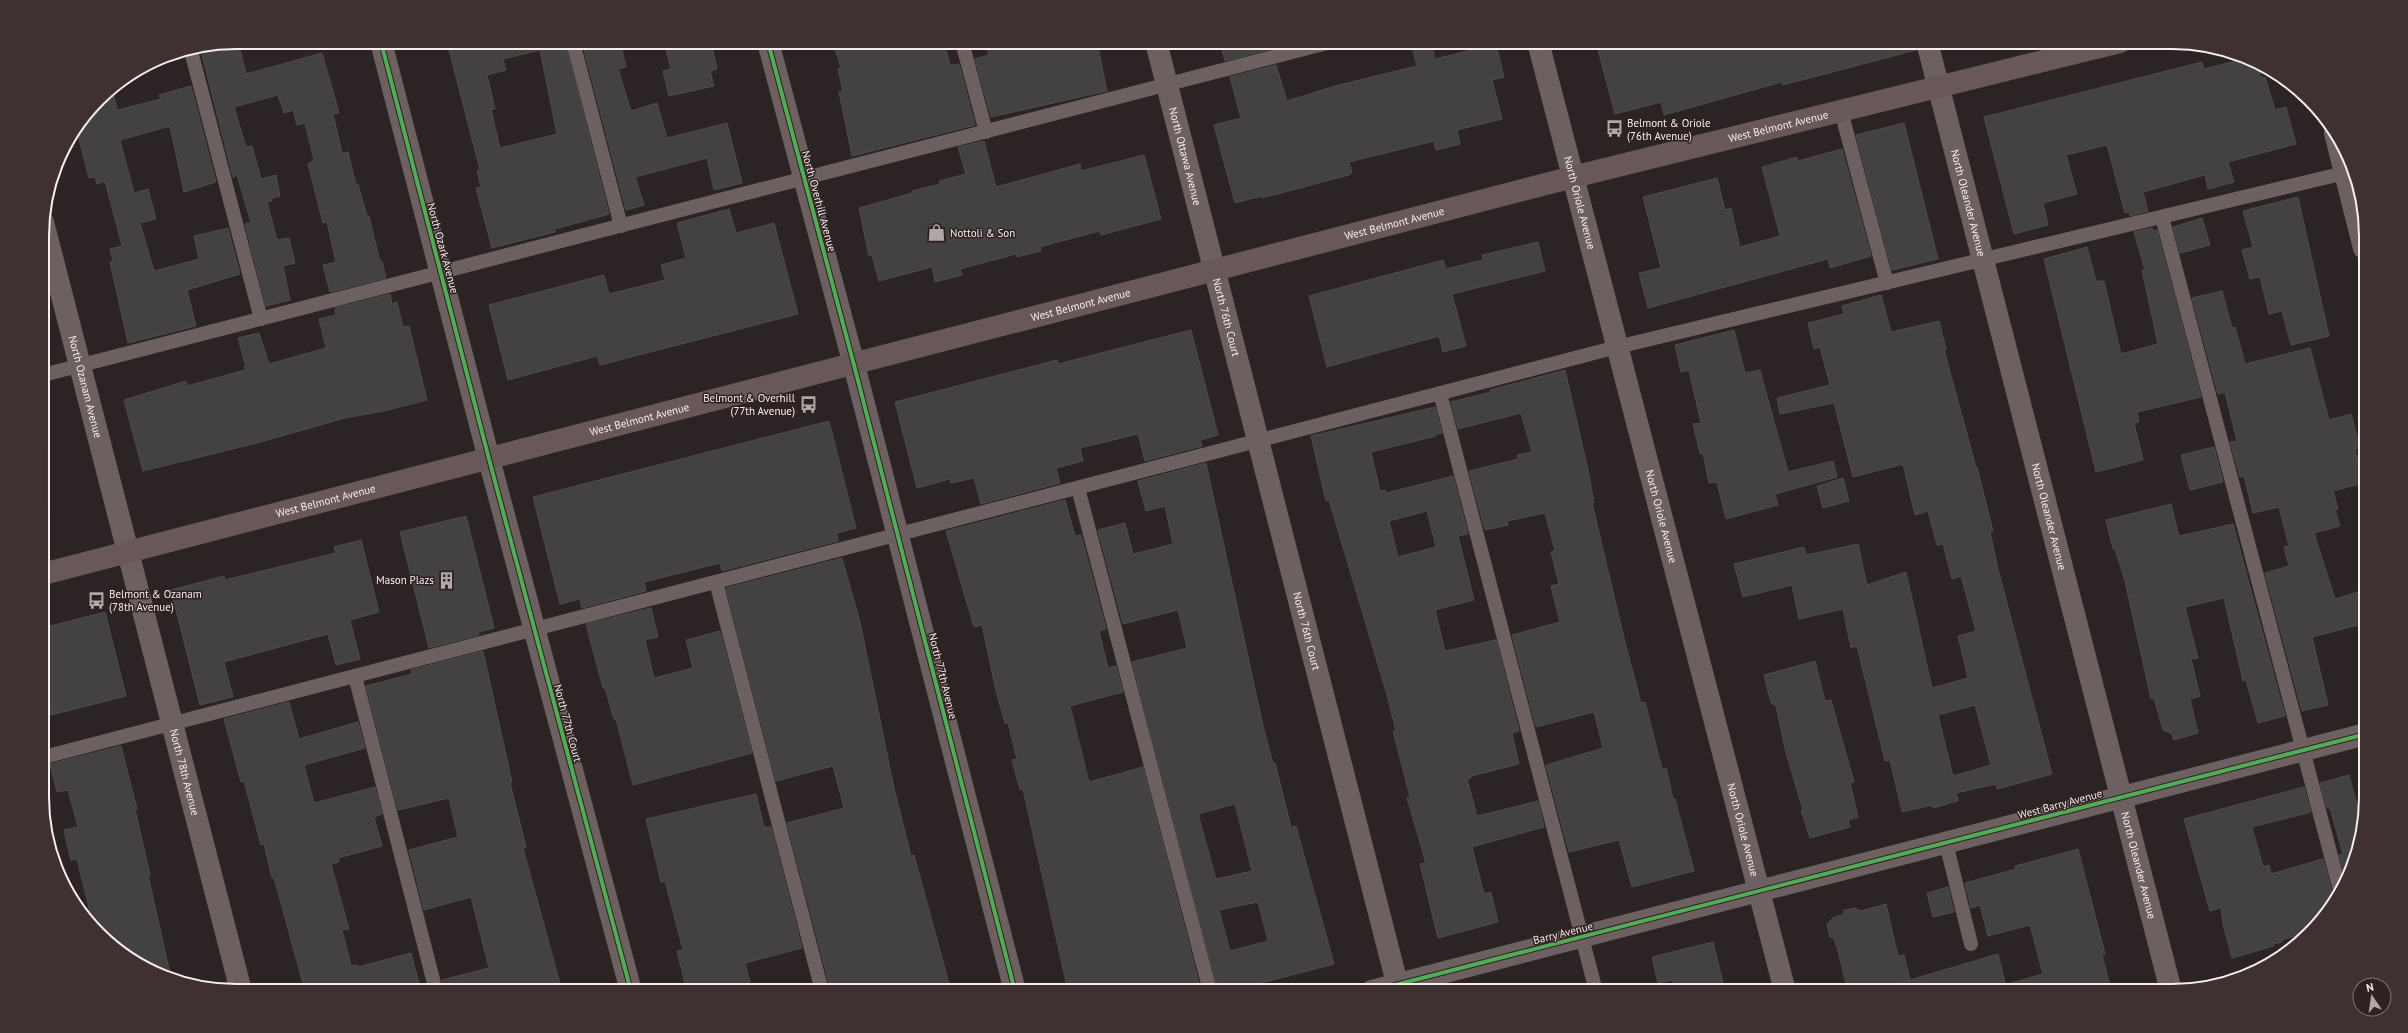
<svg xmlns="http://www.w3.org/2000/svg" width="2408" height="1033" font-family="'PT Sans',sans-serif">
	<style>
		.building { fill: #434141; stroke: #4c4c4c; fill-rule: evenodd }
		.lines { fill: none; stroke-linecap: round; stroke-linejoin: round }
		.service { stroke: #6d6060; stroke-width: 14 }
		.minor { stroke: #6d6060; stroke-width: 22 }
		.secondary { stroke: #685958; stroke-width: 22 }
		.cycleway-casing { stroke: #2f2121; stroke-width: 6 }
		.cycleway { stroke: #51ab58; stroke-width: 4 }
		.labels { text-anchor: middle; stroke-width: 3; stroke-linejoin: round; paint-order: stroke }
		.poi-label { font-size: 11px; fill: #f7eded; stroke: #2f2121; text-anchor: start }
		.street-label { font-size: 11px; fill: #f7eded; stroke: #2f2121 }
		.rim { fill: none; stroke: #f7eded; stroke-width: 2 }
	</style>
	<rect width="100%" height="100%" fill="#2c2424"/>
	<g class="building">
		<path d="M 238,42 L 246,74 L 322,53 L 339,113 L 333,114 L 342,153 L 348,152 L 356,185 L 358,184 L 367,216 L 369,216 L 380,262 L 382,261 L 386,278 L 330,292 L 323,265 L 336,262 L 327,222 L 323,223 L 308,164 L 314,160 L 305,123 L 297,125 L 293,110 L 284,113 L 278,95 L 234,107 L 246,147 L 252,146 L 261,179 L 276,175 L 280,196 L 272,198 L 272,201 L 267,202 L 277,240 L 289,238 L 295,263 L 283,266 L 290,300 L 266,306 L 245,224 L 251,223 L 237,175 L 233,177 L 201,51 Z"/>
		<path d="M 447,42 L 565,42 L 609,214 L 555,229 L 555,232 L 492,248 L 476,188 L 481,187 L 477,171 L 480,170 ZM 540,50 L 557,134 L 500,148 L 491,109 L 495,109 L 487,75 L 506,70 L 503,59 Z"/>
		<path d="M 582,42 L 620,42 L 626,67 L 618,69 L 631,111 L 657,103 L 667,138 L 727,123 L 742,183 L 714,190 L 707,158 L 635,177 L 644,205 L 626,210 Z"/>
		<path d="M 664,42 L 711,42 L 717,69 L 710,71 L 714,86 L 669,96 L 663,71 L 671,69 Z"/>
		<path d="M 833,42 L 944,42 L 950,65 L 959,64 L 975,125 L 852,156 L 839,92 L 843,91 L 838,69 L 841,68 Z"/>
		<path d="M 985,42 L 1097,42 L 1107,91 L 991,117 L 975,59 L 989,55 Z"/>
		<path d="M 1220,42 L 1269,42 L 1271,49 L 1225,61 Z"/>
		<path d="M 1411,42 L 1431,42 L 1435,59 L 1496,44 L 1504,77 L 1492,80 L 1502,119 L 1457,130 L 1460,144 L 1436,150 L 1434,141 L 1349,162 L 1352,172 L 1349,175 L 1262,198 L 1261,196 L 1235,203 L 1214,125 L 1241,118 L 1230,77 L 1276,65 L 1287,101 L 1335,86 L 1417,66 Z"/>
		<path d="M 1596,42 L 1915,42 L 1916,50 L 1783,85 L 1782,82 L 1664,115 L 1661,102 L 1615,114 Z"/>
		<path d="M 2248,58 L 2257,63 L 2261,78 L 2265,77 L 2275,110 L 2286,107 L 2296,144 L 2228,162 L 2234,182 L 2208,189 L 2205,175 L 2143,192 L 2148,211 L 2130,216 L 2129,212 L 2125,213 L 2107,145 L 2066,155 L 2077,194 L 2043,203 L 2048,225 L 2014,234 L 1984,117 L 2202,62 L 2204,69 Z"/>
		<path d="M 191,86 L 216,182 L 184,192 L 170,126 L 120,140 L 134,193 L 148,189 L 156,219 L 140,223 L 154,271 L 199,259 L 194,236 L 228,228 L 240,274 L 187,290 L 196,326 L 128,343 L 110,262 L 113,261 L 110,249 L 122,246 L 105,181 L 97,184 L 95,177 L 89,178 L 77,131 L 112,88 L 117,110 L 161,99 L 159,95 Z"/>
		<path d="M 1904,123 L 1938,259 L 1892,270 L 1856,135 Z"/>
		<path d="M 984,141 L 996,187 L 1080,164 L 1081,171 L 1144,155 L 1161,219 L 1101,235 L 1099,231 L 1040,247 L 1041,251 L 1017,257 L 1016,254 L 960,269 L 962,275 L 935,282 L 932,267 L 879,281 L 872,255 L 869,256 L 859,208 L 912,193 L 912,191 L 940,184 L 939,181 L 966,174 L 958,147 Z"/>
		<path d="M 1842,149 L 1871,256 L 1830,268 L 1828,259 L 1648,308 L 1639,273 L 1661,268 L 1643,197 L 1717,178 L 1725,210 L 1731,208 L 1740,247 L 1780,236 L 1762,167 L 1797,157 L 1798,161 Z"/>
		<path d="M 2298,197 L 2329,336 L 2291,345 L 2282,311 L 2269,314 L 2260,277 L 2250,279 L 2242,250 L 2253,247 L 2243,211 Z"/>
		<path d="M 729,209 L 736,233 L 774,223 L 798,314 L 600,365 L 597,356 L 508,380 L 489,305 L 604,275 L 609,294 L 665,280 L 661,265 L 686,258 L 677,223 Z"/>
		<path d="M 2202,218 L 2210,245 L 2180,253 L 2173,227 Z"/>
		<path d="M 2152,228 L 2153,231 L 2157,230 L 2201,397 L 2137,412 L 2139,422 L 2134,423 L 2143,460 L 2096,472 L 2044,259 L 2087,247 L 2096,281 L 2104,281 L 2121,354 L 2158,344 L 2142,270 L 2145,270 L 2134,232 Z"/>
		<path d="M 1538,242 L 1545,271 L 1452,294 L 1466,346 L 1443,352 L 1439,336 L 1327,367 L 1309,296 L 1443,260 L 1446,269 L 1483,260 L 1482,255 Z"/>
		<path d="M 2222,291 L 2232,328 L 2235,327 L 2245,364 L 2310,348 L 2329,420 L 2351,414 L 2360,448 L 2355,449 L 2363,483 L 2333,491 L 2338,509 L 2335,510 L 2340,526 L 2314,533 L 2335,599 L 2365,590 L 2366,623 L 2312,637 L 2328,705 L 2302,711 L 2265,573 L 2289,566 L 2284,547 L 2289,546 L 2279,507 L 2253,513 L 2244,476 L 2240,477 L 2230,442 L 2237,441 L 2225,392 L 2218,394 L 2192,298 Z"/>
		<path d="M 390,294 L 392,304 L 397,302 L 403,327 L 409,326 L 427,400 L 384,411 L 345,418 L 257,443 L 143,471 L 124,400 L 186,381 L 187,386 L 245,370 L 244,367 L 246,367 L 238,338 L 259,333 L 269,364 L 326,348 L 319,319 L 336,315 L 335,308 Z"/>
		<path d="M 1881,295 L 1891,332 L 1939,321 L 1946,349 L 1944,350 L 1976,467 L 1977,467 L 1993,531 L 1990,532 L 1998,569 L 2052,774 L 1997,789 L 1996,784 L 1956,793 L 1958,801 L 1933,808 L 1933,805 L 1902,812 L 1890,760 L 1885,761 L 1857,646 L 1851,648 L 1843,609 L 1799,619 L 1792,585 L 1743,597 L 1734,564 L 1804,547 L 1806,555 L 1858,544 L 1867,585 L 1906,572 L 1932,688 L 1968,678 L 1958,636 L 1976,631 L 1961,576 L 1952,579 L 1943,544 L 1937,545 L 1928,511 L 1915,515 L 1903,464 L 1853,477 L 1834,403 L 1780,414 L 1777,398 L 1830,385 L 1820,347 L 1814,349 L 1808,323 L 1844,314 L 1842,306 ZM 1975,705 L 1991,765 L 1953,776 L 1938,715 Z"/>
		<path d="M 1191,330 L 1218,435 L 1200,440 L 1202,446 L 1145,461 L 1138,434 L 1080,448 L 1083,461 L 1056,468 L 1060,483 L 981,504 L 974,478 L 951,483 L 950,479 L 917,488 L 895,402 L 1057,360 L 1058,364 Z"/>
		<path d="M 1734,330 L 1745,373 L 1760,370 L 1788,472 L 1833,461 L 1837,477 L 1775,494 L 1778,505 L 1726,519 L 1717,482 L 1709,483 L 1703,453 L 1700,454 L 1693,424 L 1701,423 L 1689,370 L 1681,372 L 1675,345 Z"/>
		<path d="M 1565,370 L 1588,470 L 1594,503 L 1592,503 L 1624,638 L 1641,703 L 1645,702 L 1662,769 L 1666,768 L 1673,799 L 1675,799 L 1694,871 L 1632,887 L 1619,840 L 1569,852 L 1546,765 L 1603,748 L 1594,712 L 1536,727 L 1512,635 L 1560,622 L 1551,586 L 1559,584 L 1551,552 L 1555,550 L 1545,513 L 1507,521 L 1508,525 L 1485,530 L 1469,471 L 1518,459 L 1517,455 L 1532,452 L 1521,413 L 1458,429 L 1451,402 L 1491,392 L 1490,390 Z"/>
		<path d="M 1435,407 L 1442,433 L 1435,434 L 1436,436 L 1371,452 L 1380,491 L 1385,490 L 1386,493 L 1453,476 L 1468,534 L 1458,536 L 1474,600 L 1435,610 L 1445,651 L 1496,640 L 1519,731 L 1512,733 L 1519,764 L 1471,776 L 1471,778 L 1467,779 L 1477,816 L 1538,801 L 1544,827 L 1472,847 L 1484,894 L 1491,892 L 1498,922 L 1438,938 L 1420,864 L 1426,863 L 1407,798 L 1410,797 L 1393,731 L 1396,731 L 1387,695 L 1329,500 L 1326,501 L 1311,436 ZM 1427,511 L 1436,547 L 1398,557 L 1389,521 Z"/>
		<path d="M 829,421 L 856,528 L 837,533 L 838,541 L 722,571 L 720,563 L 644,582 L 646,591 L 582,608 L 580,599 L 560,604 L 533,497 Z"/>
		<path d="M 2214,447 L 2223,482 L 2190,490 L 2181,455 Z"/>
		<path d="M 1206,463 L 1263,726 L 1273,763 L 1275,763 L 1291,827 L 1296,826 L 1334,964 L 1231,991 L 1218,991 L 1132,662 L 1187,648 L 1178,610 L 1123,624 L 1098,530 L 1125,523 L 1133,554 L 1173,544 L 1165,506 L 1146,511 L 1138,481 ZM 1235,804 L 1252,871 L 1216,879 L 1198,814 ZM 1258,902 L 1268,941 L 1230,951 L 1219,910 Z"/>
		<path d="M 1843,478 L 1849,501 L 1823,508 L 1817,486 Z"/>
		<path d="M 1065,500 L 1075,536 L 1081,535 L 1106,629 L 1099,631 L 1108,668 L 1116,666 L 1123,692 L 1070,706 L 1089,782 L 1143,767 L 1201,991 L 1068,991 L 1023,789 L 1020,790 L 1012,760 L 1017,759 L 1008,723 L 1005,723 L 996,691 L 982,625 L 974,627 L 946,531 Z"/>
		<path d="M 2171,504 L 2179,536 L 2233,524 L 2285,716 L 2258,723 L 2246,680 L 2243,681 L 2224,598 L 2185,607 L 2198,658 L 2191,659 L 2200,696 L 2190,699 L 2198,733 L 2174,740 L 2172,734 L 2163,730 L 2154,698 L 2151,699 L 2125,581 L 2115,549 L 2113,549 L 2106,520 Z"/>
		<path d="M 466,516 L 494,628 L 478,632 L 479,635 L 429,648 L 400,532 Z"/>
		<path d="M 361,540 L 379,612 L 350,620 L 360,659 L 336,665 L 328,634 L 224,662 L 233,697 L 200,705 L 171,590 L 224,576 L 225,580 L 336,553 L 334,547 Z"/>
		<path d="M 842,558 L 860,622 L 894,788 L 911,856 L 914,855 L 951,991 L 831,991 L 787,823 L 844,808 L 833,766 L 776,781 L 726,588 Z"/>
		<path d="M 651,608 L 658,637 L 645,640 L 654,678 L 693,668 L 686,640 L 720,631 L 752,753 L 633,785 L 616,719 L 614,719 L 605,688 L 603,688 L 586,624 Z"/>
		<path d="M 105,612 L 126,696 L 51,715 L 43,686 L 43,628 Z"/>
		<path d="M 483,651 L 512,782 L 510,783 L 526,847 L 523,848 L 562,991 L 444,991 L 442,980 L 489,968 L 471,897 L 424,910 L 409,850 L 458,837 L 449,798 L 398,810 L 366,686 L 412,674 L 411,670 Z"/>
		<path d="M 1815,661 L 1825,701 L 1831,700 L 1854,782 L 1850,783 L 1858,817 L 1848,820 L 1850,827 L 1810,838 L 1801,810 L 1803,810 L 1786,753 L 1776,706 L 1771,703 L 1764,675 Z"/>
		<path d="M 289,702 L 299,739 L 358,722 L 365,748 L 304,765 L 314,803 L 375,787 L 382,814 L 374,817 L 382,846 L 338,858 L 339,862 L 331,864 L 349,929 L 342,930 L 351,966 L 357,965 L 358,967 L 411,953 L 421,991 L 305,991 L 274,878 L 272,878 L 264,844 L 261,845 L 244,781 L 241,782 L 224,719 Z"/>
		<path d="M 121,746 L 137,809 L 135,809 L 150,875 L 148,875 L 171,978 L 162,976 L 118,951 L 102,935 L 99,922 L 93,924 L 77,859 L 71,860 L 64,830 L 78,827 L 68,790 L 57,792 L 50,764 Z"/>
		<path d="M 2349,775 L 2361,821 L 2351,871 L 2346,880 L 2339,855 L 2343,854 L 2330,808 L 2327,808 L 2320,783 Z"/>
		<path d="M 2304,787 L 2311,812 L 2252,827 L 2263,867 L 2269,865 L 2271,874 L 2323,859 L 2332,892 L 2336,897 L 2326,915 L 2309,932 L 2282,940 L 2282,942 L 2273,944 L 2274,946 L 2232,958 L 2223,924 L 2221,908 L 2210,911 L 2184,819 Z"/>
		<path d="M 756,794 L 764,827 L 771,827 L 802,948 L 745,963 L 752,991 L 687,991 L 677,951 L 683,950 L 665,881 L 661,882 L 646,819 Z"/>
		<path d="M 2078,849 L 2105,954 L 2102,955 L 2110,986 L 2091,991 L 2008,991 L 2007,984 L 2043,974 L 2030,925 L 1988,936 L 1980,905 L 1971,908 L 1965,883 L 2016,869 L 2015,866 Z"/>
		<path d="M 1948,887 L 1954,912 L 1933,917 L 1927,893 Z"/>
		<path d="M 1886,904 L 1898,956 L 1904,955 L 1910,980 L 1870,991 L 1848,991 L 1837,947 L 1833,937 L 1830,937 L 1827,924 L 1834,917 L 1843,915 L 1844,910 L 1855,908 L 1861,911 Z"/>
		<path d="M 1713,942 L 1725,991 L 1676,991 L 1673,980 L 1658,983 L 1652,957 Z"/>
		<path d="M 1998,954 L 2007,991 L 1894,991 L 1893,985 Z"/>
	</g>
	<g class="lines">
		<g class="service">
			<path d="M 573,42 L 621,226"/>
			<path d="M 962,42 L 986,132"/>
			<path d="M 191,51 L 261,319"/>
			<path d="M 1841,111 L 1887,283"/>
			<path d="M 2162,217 L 2340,890"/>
			<path d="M 43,375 L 1331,42"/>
			<path d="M 1440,393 L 1596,991"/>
			<path d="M 1078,488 L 1210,991"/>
			<path d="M 716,582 L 822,991"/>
			<path d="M 355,676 L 436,991"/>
			<path d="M 44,757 L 1617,347 L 2353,171"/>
			<path d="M 1946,843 L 1971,944"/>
		</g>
		<g class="minor">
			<path d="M 381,42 L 489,459 L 631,991"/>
			<path d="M 768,42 L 854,365 L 1015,991"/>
			<path id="s1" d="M 1156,42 L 1399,991"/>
			<path id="s2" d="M 1538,42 L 1785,991"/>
			<path id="s3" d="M 1927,42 L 2171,991"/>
			<path d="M 2335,133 L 2364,248"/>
			<path id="s4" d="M 43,222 L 241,991"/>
			<path d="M 1372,991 L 2366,734"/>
		</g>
		<path class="secondary" id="s5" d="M 43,574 L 1573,177 L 2120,42"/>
		<defs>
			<g id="cycleway">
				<path d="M 381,42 L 489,459 L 631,991"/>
				<path d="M 768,42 L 854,365 L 1015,991"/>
				<path d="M 1372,991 L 2366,734"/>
			</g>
		</defs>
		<use href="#cycleway" class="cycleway-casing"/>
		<use href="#cycleway" class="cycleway"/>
	</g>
	<defs>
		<symbol id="bus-bare" viewBox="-9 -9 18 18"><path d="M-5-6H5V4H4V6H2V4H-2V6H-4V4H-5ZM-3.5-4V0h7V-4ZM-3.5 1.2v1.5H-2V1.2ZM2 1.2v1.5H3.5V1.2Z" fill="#b0a7a7" stroke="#2f2121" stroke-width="2.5" paint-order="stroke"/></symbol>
		<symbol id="shop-bare" viewBox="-9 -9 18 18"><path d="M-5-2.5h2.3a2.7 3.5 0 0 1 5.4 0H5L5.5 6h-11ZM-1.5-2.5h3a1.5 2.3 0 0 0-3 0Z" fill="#b0a7a7" stroke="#2f2121" stroke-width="2.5" paint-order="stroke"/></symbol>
		<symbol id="building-bare" viewBox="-9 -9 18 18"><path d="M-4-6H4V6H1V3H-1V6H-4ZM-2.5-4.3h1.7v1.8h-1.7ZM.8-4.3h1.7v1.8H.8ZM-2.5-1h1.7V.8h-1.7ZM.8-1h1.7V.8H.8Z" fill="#b0a7a7" stroke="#2f2121" stroke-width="2.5" paint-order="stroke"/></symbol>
	</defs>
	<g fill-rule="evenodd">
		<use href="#bus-bare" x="1602" y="116" width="25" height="25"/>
		<use href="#shop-bare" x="924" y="220" width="25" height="25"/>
		<use href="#bus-bare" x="796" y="392" width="25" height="25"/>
		<use href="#building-bare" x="434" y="568" width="25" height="25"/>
		<use href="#bus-bare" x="84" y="588" width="25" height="25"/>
	</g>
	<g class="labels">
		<g class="poi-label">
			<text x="1627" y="127">Belmont &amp; Oriole<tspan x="1627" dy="13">(76th Avenue)</tspan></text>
			<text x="950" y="237">Nottoli &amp; Son</text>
			<text x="795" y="402" text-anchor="end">Belmont &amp; Overhill<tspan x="795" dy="13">(77th Avenue)</tspan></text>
			<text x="434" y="584" text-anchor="end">Mason Plazs</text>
			<text x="109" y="598">Belmont &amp; Ozanam<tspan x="109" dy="13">(78th Avenue)</tspan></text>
		</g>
		<g class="street-label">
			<text dy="4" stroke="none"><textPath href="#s5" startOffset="1792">West Belmont Avenue</textPath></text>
			<text dy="4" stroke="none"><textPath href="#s1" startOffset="118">North Ottawa Avenue</textPath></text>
			<text transform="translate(819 201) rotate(75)" y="4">North Overhill Avenue</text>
			<text dy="4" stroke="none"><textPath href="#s2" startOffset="166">North Oriole Avenue</textPath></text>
			<text dy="4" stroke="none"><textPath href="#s3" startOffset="166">North Oleander Avenue</textPath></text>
			<text dy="4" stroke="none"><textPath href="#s5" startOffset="1396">West Belmont Avenue</textPath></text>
			<text transform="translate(443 248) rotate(75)" y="4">North Ozark Avenue</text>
			<text dy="4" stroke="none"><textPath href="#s5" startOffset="1072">West Belmont Avenue</textPath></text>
			<text dy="4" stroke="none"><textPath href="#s1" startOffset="284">North 76th Court</textPath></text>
			<text dy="4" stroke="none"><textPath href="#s4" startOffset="170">North Ozanam Avenue</textPath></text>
			<text dy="4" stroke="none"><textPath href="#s5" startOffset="616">West Belmont Avenue</textPath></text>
			<text dy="4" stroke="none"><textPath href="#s5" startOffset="292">West Belmont Avenue</textPath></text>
			<text dy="4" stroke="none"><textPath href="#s2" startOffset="490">North Oriole Avenue</textPath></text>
			<text dy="4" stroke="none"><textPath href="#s3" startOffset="490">North Oleander Avenue</textPath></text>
			<text dy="4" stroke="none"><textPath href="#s1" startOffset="608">North 76th Court</textPath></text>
			<text transform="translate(943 676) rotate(76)" y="4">North 77th Avenue</text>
			<text transform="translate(568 723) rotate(75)" y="4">North 77th Court</text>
			<text dy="4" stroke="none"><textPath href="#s4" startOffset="568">North 78th Avenue</textPath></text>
			<text transform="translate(2060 804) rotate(-15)" y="4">West Barry Avenue</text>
			<text dy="4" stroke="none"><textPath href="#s2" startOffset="814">North Oriole Avenue</textPath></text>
			<text dy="4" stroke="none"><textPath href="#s3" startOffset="850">North Oleander Avenue</textPath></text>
			<text transform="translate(1563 933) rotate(-14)" y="4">Barry Avenue</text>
		</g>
	</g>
	<path d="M0 0H2408V1033H0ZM236 49H2172A187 187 0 0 1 2359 236V797A187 187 0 0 1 2172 984H236A187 187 0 0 1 49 797V236A187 187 0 0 1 236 49Z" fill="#3f3131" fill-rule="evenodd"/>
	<path class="rim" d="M236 49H2172A187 187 0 0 1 2359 236V797A187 187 0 0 1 2172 984H236A187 187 0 0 1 49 797V236A187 187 0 0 1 236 49Z"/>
	<g transform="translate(2372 997) rotate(347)"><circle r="19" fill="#2f2121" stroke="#7f7373"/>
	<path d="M0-3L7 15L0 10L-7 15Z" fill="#b0a7a7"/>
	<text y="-6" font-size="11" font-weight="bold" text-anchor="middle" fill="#f7eded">N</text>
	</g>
</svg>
